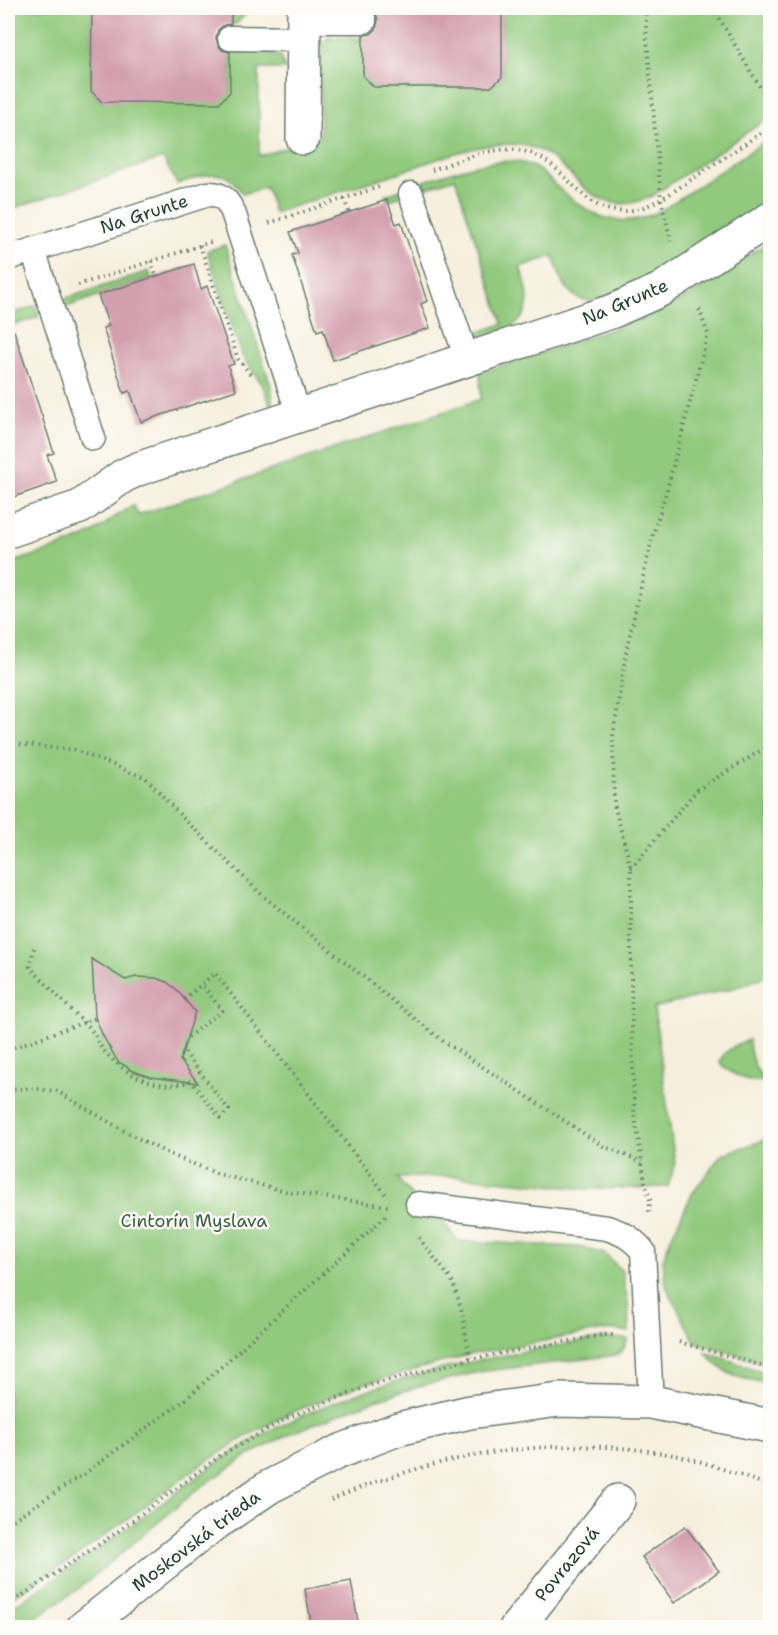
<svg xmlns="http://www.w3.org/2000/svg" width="778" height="1635" font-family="'Shantell Sans',sans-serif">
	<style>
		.green { fill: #91c97d; stroke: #588358; stroke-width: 1.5 }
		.building { fill: #d39fae }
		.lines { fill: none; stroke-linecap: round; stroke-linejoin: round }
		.service-casing { stroke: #6a7b6f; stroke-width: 27 }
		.minor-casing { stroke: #6a7b6f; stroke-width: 36 }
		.tertiary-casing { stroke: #6a7b6f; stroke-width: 36 }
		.path { stroke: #6a7b6f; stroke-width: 4; stroke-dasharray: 1.5 4.5; stroke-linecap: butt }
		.service { stroke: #fff; stroke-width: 24 }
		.minor { stroke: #fff; stroke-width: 33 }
		.tertiary { stroke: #fff; stroke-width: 33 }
		.labels { text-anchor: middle; stroke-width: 5; stroke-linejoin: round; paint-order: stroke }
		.street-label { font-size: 18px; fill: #1f3d34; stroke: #fdfcf7 }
		.park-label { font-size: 18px; fill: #3c6046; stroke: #fdfcf7 }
	</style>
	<rect width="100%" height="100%" fill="#fdfcf7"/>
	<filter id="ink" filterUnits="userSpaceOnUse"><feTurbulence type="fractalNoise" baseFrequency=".0167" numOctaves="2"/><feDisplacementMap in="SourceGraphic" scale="12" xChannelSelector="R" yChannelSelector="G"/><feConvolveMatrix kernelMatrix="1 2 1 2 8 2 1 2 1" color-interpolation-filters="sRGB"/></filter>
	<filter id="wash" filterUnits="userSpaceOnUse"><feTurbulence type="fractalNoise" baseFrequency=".008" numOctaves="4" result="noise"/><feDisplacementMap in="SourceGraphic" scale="24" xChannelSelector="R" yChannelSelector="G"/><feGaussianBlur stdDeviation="1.35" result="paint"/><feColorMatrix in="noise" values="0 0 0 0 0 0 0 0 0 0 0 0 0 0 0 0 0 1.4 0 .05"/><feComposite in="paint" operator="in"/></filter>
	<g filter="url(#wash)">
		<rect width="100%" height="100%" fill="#f6efdd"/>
		<g class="green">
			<path d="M 8,8 L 92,8 L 91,91 L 102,102 L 230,92 L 230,52 L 268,52 L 280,56 L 285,69 L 259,69 L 259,156 L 320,137 L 321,45 L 328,38 L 363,38 L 374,87 L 491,87 L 502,77 L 502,8 L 770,8 L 770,117 L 652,196 C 585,228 574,151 521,145 C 481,140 438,159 401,172 C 359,185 317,199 274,213 L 266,187 L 243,194 C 239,189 235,183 230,179 C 214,168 193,179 177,184 L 163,158 L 8,210 Z"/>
			<path d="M 231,8 L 251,8 L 251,9 L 236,24 L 231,24 Z"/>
			<path d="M 770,138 L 770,199 C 737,222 619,309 583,300 C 564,294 559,273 553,256 L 520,267 C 522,273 525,279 526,285 C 535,321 510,330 482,338 L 476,336 L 476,333 L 503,324 L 455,178 L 396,198 L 387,200 L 386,195 C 422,183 486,154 523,163 C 537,166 546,176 556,186 C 590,216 619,233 662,210 Z"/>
			<path d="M 770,241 L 770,974 L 741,986 L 654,1008 L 675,1164 L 668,1187 L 587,1189 L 454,1176 L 397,1178 L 428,1216 L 439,1217 L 458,1241 L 579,1247 L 605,1254 L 622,1271 L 628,1303 L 629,1332 L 614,1330 L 594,1332 L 472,1354 L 360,1385 L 288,1414 L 242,1439 L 198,1467 L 73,1559 L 8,1600 L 8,564 C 34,555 62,548 87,536 C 105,528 116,512 134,506 L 138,515 L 481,399 L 480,373 L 653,315 L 687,297 Z"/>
			<path d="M 225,245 L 272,389 L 272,404 L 270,404 L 262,384 L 242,356 L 207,251 Z"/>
			<path d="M 149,271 L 151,277 L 64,308 L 61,300 Z"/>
			<path d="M 35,306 L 39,317 L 8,327 L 8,315 Z"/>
			<path d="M 749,1040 C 750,1057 754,1067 764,1081 C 750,1083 728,1074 720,1062 C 724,1049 737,1045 749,1040 Z"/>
			<path d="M 770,1138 L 770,1292 L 765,1293 L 770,1325 L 770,1365 L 695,1342 L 666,1286 L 663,1260 L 669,1242 L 692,1194 L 721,1155 Z"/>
			<path d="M 605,1338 L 628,1339 L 624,1348 L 617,1355 L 479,1372 L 420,1386 L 369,1402 L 287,1435 L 246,1457 L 198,1489 L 81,1587 L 21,1627 L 8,1627 L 8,1609 C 58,1578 106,1544 154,1509 C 183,1488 211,1465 243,1446 C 353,1381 481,1357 605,1338 Z"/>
			<path d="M 705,1352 L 770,1374 L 770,1384 C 737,1377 728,1379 705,1352 Z"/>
		</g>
		<g id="blocks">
			<g class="building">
				<path d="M 92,8 L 231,8 L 231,24 L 224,25 L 218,30 L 216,38 L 218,45 L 222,50 L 230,52 L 230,92 L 219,103 L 102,102 L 91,91 Z"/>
				<path d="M 367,8 L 502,8 L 502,77 L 491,87 L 374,87 L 363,76 L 363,35 L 371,34 L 376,29 L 378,20 L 376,13 Z"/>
				<path d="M 387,200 L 396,224 L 401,222 L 427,301 L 421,304 L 430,328 L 333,360 L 323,329 L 317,331 L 292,255 L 298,253 L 290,232 Z"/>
				<path d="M 194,264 L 201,289 L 207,286 L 234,364 L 228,366 L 236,390 L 141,422 L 130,391 L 124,393 L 103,328 L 109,326 L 98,295 Z"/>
				<path d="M 14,331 L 54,453 L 47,455 L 57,482 L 8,499 L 8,332 Z"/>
				<path d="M 92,959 L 125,980 L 136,977 L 156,978 L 167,982 L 176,989 L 195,1012 L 180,1060 L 198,1083 L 151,1077 L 130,1070 L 128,1067 L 118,1062 L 103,1036 L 95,1017 Z"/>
				<path d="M 685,1526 L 719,1571 L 674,1603 L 642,1557 Z"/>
				<path d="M 351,1581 L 359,1628 L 312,1628 L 305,1589 Z"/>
			</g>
		</g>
	</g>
	<g filter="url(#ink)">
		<use href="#blocks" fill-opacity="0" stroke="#6a7b6f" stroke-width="1.5"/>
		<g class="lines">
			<defs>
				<g id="service">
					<path d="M 303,21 L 364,21"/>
					<path d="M 230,38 L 304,39"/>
					<path d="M 411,194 L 467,359"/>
					<path d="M 8,258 L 33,250"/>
					<path d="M 93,438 L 33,250 L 208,194 C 222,193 227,200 233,212 L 299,415"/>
					<path d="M 418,1204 L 607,1228 C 623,1233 632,1238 643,1251 L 651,1402"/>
				</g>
				<g id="minor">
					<path d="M 303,138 L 304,8"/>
					<path d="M 8,531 L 80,507 L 123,476 L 138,469 L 613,311 L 660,290 L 770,219"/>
					<path d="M 516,1628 L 618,1501"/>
				</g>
				<path id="tertiary" d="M 83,1628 L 210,1527 L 269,1487 L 338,1452 L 398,1429 L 470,1412 L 559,1400 L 651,1402 L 770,1426"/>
			</defs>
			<use href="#service" class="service-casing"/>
			<use href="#minor" class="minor-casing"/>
			<use href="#tertiary" class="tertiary-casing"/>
			<g class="path">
				<path d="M 646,8 L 646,29 L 661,199 L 671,241"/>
				<path d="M 713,8 L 770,104"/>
				<path d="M 432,170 C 462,160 498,142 530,153 C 570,166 584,220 633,210 C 657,205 678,188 698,175 C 722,159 746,143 770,127"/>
				<path d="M 344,199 L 349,212"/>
				<path d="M 269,223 L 382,186"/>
				<path d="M 200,245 L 238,359 L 251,375"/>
				<path d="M 151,261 L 156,276"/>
				<path d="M 78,285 L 211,242"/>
				<path d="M 8,309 L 17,306"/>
				<path d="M 8,743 L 75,750 L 146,778 L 181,816 L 263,896 L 443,1041 L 603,1146 L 642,1162"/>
				<path d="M 631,868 L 697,790 L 770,745"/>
				<path d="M 34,948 L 30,967 C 44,982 58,996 72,1011 C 79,1017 87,1024 92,1031 C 96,1036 97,1042 101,1047 C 122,1074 157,1093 191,1081 L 220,1118 L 229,1110 L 183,1050"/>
				<path d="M 184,999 L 215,973 L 387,1196"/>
				<path d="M 188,1037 L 222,1010 L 202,985"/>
				<path d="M 8,1049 L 97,1018"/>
				<path d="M 8,1090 L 30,1088 L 57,1091 L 126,1132 L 169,1154 L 218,1174 L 289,1192 L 388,1206"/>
				<path d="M 649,1212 L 650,1200 L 645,1183 L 634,1110 L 631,979 L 631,868 L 614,804 L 613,736 L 627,647 L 653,534 L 667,489 L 708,334 L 699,309"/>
				<path d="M 419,1238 L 453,1282 L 462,1312 L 470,1359"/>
				<path d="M 679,1342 L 770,1368"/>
				<path d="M 331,1500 C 435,1454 550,1435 662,1453 C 699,1458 735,1474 770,1486"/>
				<path d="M 8,1523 L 84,1474 L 186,1399 L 388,1214"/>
				<path d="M 8,1605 L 113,1535 L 220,1456 L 289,1417 L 371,1385 L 470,1359 L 603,1335 L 615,1335"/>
			</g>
			<use href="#service" class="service"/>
			<use href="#minor" class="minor"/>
			<use href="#tertiary" class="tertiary"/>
		</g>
	</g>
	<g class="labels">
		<g class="street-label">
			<text transform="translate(144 214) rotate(-18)" y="6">Na Grunte</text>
			<text transform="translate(625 302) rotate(-23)" y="6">Na Grunte</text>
			<text transform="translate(196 1541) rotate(-37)" y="6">Moskovská trieda</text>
			<text transform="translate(567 1564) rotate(-51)" y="6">Povrazová</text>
		</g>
		<g class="park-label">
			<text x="194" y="1227">Cintorín Myslava</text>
		</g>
	</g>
	<rect width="778" height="1635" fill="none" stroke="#fdfcf7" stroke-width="30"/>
</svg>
